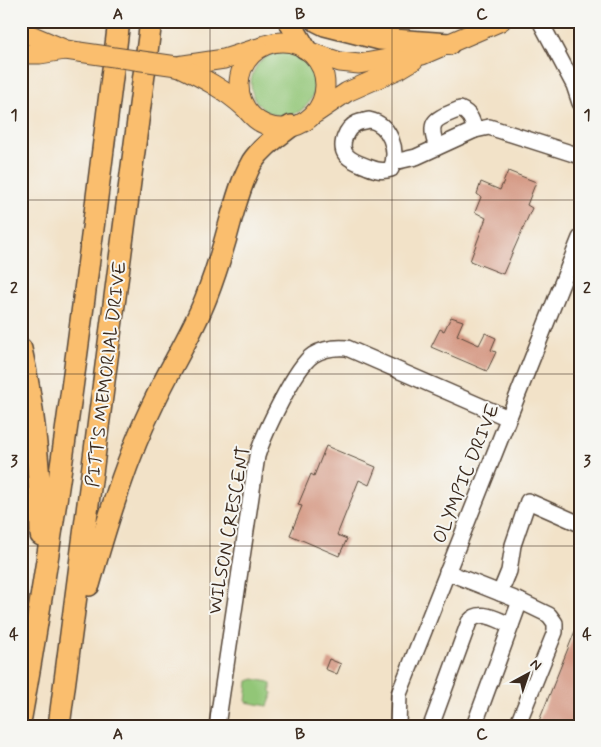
<svg xmlns="http://www.w3.org/2000/svg" width="601" height="747" font-family="Mynerve,sans-serif">
	<style>
		.green { fill: #92c677; stroke: #66784a }
		.building { fill: #d59a85 }
		.lines { fill: none; stroke-linecap: round; stroke-linejoin: round }
		.minor-casing { stroke: #564638; stroke-width: 18 }
		.major-casing { stroke: #564638; stroke-width: 21 }
		.highway-casing { stroke: #564638; stroke-width: 24 }
		.minor { stroke: #fff; stroke-width: 15 }
		.major { stroke: #fabe6e; stroke-width: 19 }
		.highway { stroke: #fabe6e; stroke-width: 21 }
		.major-bridge-casing { stroke: #564638; stroke-width: 21; stroke-linecap: butt }
		.major-bridge { stroke: #fabe6e; stroke-width: 19 }
		.grid { fill: none; stroke: #3b2a1e; stroke-width: 1; stroke-opacity: 0.55 }
		.labels { text-anchor: middle; stroke-width: 4; stroke-linejoin: round; paint-order: stroke }
		.street-label { font-size: 19px; fill: #3b2a1e; stroke: #f6f6f2 }
		.neatline { fill: none; stroke: #3b2a1e; stroke-width: 2 }
		.grid-label { font-size: 16px; text-anchor: middle; font-weight: bold; fill: #3b2a1e }
	</style>
	<rect width="100%" height="100%" fill="#f6f6f2"/>
	<filter id="ink" filterUnits="userSpaceOnUse"><feTurbulence type="fractalNoise" baseFrequency=".02" numOctaves="2"/><feDisplacementMap in="SourceGraphic" scale="10" xChannelSelector="R" yChannelSelector="G"/><feConvolveMatrix kernelMatrix="1 2 1 2 8 2 1 2 1" color-interpolation-filters="sRGB"/></filter>
	<filter id="wash" filterUnits="userSpaceOnUse"><feTurbulence type="fractalNoise" baseFrequency=".0096" numOctaves="4" result="noise"/><feDisplacementMap in="SourceGraphic" scale="20" xChannelSelector="R" yChannelSelector="G"/><feGaussianBlur stdDeviation="1.12" result="paint"/><feColorMatrix in="noise" values="0 0 0 0 0 0 0 0 0 0 0 0 0 0 0 0 0 1.4 0 .05"/><feComposite in="paint" operator="in"/></filter>
	<g filter="url(#wash)">
		<rect width="100%" height="100%" fill="#f2e2c8"/>
		<g class="green">
			<circle cx="283" cy="84" r="32"/>
			<path d="M 254,679 L 269,682 L 271,684 L 271,691 L 273,693 L 268,706 L 246,702 L 248,681 Z"/>
		</g>
		<g id="blocks">
			<g class="building">
				<path d="M 508,171 L 536,182 L 527,205 L 532,208 L 503,274 L 470,261 L 486,218 L 475,212 L 481,197 L 477,194 L 481,182 L 500,190 Z"/>
				<path d="M 451,317 L 463,321 L 457,335 L 479,345 L 485,333 L 496,338 L 491,350 L 496,352 L 487,371 L 431,347 L 440,329 L 444,331 Z"/>
				<path d="M 326,446 L 376,467 L 369,485 L 359,480 L 337,535 L 347,539 L 339,556 L 290,535 L 302,506 L 298,505 L 311,474 L 314,476 Z"/>
				<path d="M 579,621 L 580,726 L 537,726 Z"/>
				<path d="M 329,659 L 341,664 L 337,674 L 325,669 Z"/>
			</g>
		</g>
	</g>
	<g filter="url(#ink)">
		<use href="#blocks" fill-opacity="0" stroke="#564638" stroke-width="1"/>
		<g class="lines">
			<defs>
				<g id="minor">
					<path d="M 540,21 L 574,85 L 580,103"/>
					<path d="M 369,120 C 390,124 399,150 391,169 C 382,172 376,170 368,167 C 361,164 353,162 347,156 C 338,146 346,128 357,123 C 361,121 365,121 369,120 Z"/>
					<path d="M 437,147 C 426,119 437,119 460,109 C 470,113 472,120 475,130"/>
					<path d="M 394,162 L 416,157 L 475,130 L 489,127 L 580,156"/>
					<path d="M 447,572 L 520,601 L 549,615 L 555,623 L 555,632 L 517,726"/>
					<path d="M 500,593 L 509,571 L 513,545 L 528,501 L 580,524"/>
					<path d="M 217,726 L 257,456 C 264,434 295,367 313,355 C 324,348 335,347 347,348 L 508,418"/>
					<path d="M 398,726 L 399,694 L 580,238"/>
					<path d="M 431,726 L 469,622 C 480,608 497,620 511,625"/>
					<path d="M 474,726 L 520,601"/>
				</g>
				<g id="major">
					<path d="M 21,31 L 66,50 L 79,52"/>
					<circle cx="282" cy="85" r="43"/>
					<path d="M 310,52 L 340,62 L 359,64 L 387,59 L 422,55 L 501,21"/>
					<path d="M 21,54 L 40,54 L 65,50"/>
					<path d="M 177,66 L 224,59 L 258,48"/>
					<path d="M 178,66 C 203,78 224,89 245,108"/>
					<path d="M 316,113 L 347,92 L 399,69 L 414,60"/>
				</g>
				<g id="highway">
					<path d="M 289,21 L 305,48"/>
					<path d="M 317,21 L 325,25 L 380,39 L 449,44"/>
					<path d="M 21,349 C 35,410 40,472 41,535"/>
					<path d="M 89,585 C 106,525 127,456 155,400 C 171,366 192,334 206,298 C 216,272 224,246 231,219 C 237,199 242,180 252,162 C 262,147 277,137 291,126"/>
					<path d="M 21,717 C 62,487 90,254 119,21"/>
					<path d="M 59,726 L 151,21"/>
				</g>
			</defs>
			<use href="#minor" class="minor-casing"/>
			<use href="#major" class="major-casing"/>
			<use href="#highway" class="highway-casing"/>
			<use href="#minor" class="minor"/>
			<use href="#major" class="major"/>
			<use href="#highway" class="highway"/>
			<defs>
				<path id="major-bridge" d="M 79,52 L 177,66"/>
			</defs>
			<use href="#major-bridge" class="major-bridge-casing"/>
			<use href="#major-bridge" class="major-bridge"/>
		</g>
	</g>
	<path class="grid" d="M 210,21 L 210,726M 392,21 L 392,726M 21,200 L 580,200M 21,374 L 580,374M 21,546 L 580,546"/>
	<g class="labels">
		<g class="street-label">
			<text transform="translate(105 374) rotate(-83)" y="7">PITT'S MEMORIAL DRIVE</text>
			<text transform="translate(465 473) rotate(-68)" y="7">OLYMPIC DRIVE</text>
			<text transform="translate(228 530) rotate(-80)" y="7">WILSON CRESCENT</text>
		</g>
	</g>
	<rect width="601" height="747" fill="none" stroke="#f6f6f2" stroke-width="55"/>
	<g transform="translate(528 674) rotate(40)" stroke="#f6f6f2" stroke-width="4" paint-order="stroke">
	<path d="M0-4L9 19L0 12L-9 19Z" fill="#3b2a1e"/>
	<text y="-8" font-size="14" font-weight="bold" text-anchor="middle" fill="#3b2a1e">N</text>
	</g>
	<rect x="28" y="28" width="546" height="692" class="neatline"/>
	<g class="grid-label">
		<text x="118" y="19">A</text>
		<text x="300" y="19">B</text>
		<text x="482" y="19">C</text>
		<text x="14" y="120">1</text>
		<text x="587" y="120">1</text>
		<text x="14" y="293">2</text>
		<text x="587" y="293">2</text>
		<text x="14" y="466">3</text>
		<text x="587" y="466">3</text>
		<text x="14" y="639">4</text>
		<text x="587" y="639">4</text>
		<text x="118" y="739">A</text>
		<text x="300" y="739">B</text>
		<text x="482" y="739">C</text>
	</g>
</svg>
